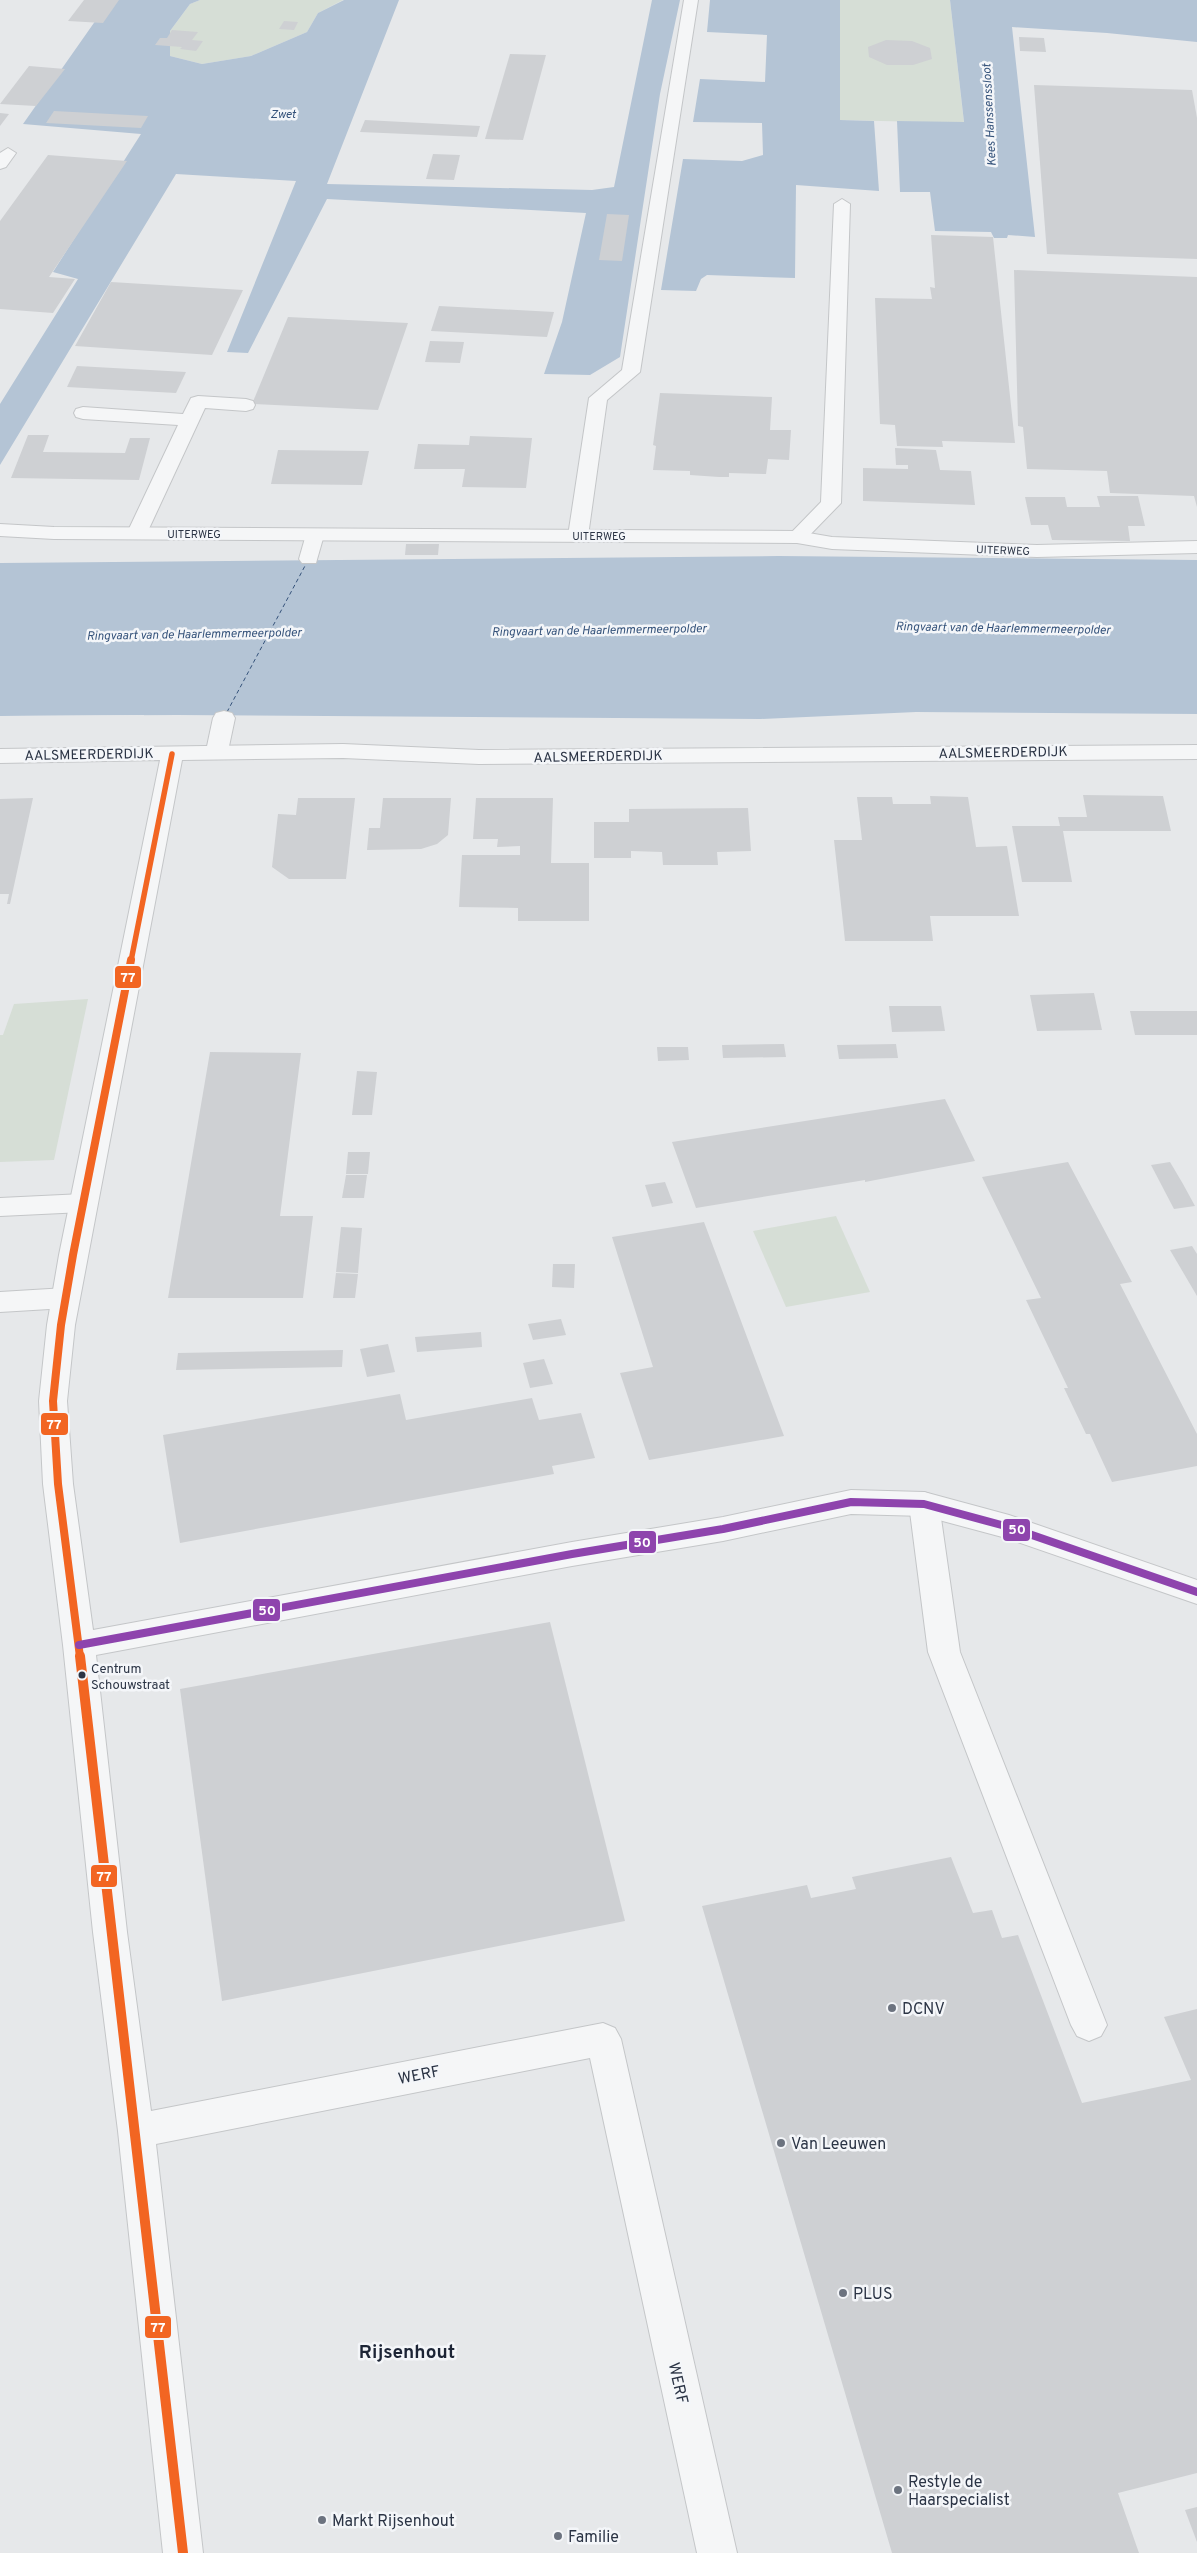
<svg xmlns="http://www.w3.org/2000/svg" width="1197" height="2553" font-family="Overpass,sans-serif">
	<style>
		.green { fill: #d6ded6 }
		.water { fill: #b4c4d5 }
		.pier { fill: #e6e8ea }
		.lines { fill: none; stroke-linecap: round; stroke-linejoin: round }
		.ferry { stroke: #34527a; stroke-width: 1; stroke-dasharray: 4 3; stroke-linecap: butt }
		.building { fill: #ced0d3 }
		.service-casing { stroke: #c4c6c8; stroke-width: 2 }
		.minor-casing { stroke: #c4c6c8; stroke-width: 2 }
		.service { fill: #f5f6f7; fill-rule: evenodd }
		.minor { fill: #f5f6f7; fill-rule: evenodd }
		.bus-1-far2-casing { stroke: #f4f6f9; stroke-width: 9 }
		.bus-1-far1-casing { stroke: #f4f6f9; stroke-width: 11 }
		.bus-1-casing { stroke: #f4f6f9; stroke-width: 14 }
		.bus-2-casing { stroke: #f4f6f9; stroke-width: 11 }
		.bus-1-far2 { stroke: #f26522; stroke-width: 5.5 }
		.bus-1-far1 { stroke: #f26522; stroke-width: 8 }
		.bus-1 { stroke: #f26522; stroke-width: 10 }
		.bus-2 { stroke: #8e44ad; stroke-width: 8 }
		.bus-dot { fill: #2b3445; stroke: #f4f6f9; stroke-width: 2 }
		.poi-dot { fill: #6c737f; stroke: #f4f6f9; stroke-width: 2 }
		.labels { text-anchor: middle; stroke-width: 5; stroke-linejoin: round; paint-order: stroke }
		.far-street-label { font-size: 11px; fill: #2b3445; stroke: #f4f6f9 }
		.far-water-label { font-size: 12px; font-style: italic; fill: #34527a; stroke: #f4f6f9 }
		.bus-label { font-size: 13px; fill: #2b3445; stroke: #f4f6f9; text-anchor: start }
		.street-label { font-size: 14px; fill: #2b3445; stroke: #f4f6f9 }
		.near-poi-label { font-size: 16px; fill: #2b3445; stroke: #f4f6f9; text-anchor: start }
		.near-street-label { font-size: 16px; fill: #2b3445; stroke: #f4f6f9 }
		.near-quarter-label { font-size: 19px; font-weight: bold; fill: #1d2536; stroke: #f4f6f9 }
		.line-badge { stroke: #f4f6f9; stroke-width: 2 }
		.badge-label { font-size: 14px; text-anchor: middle; font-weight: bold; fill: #fff }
	</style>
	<rect width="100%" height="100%" fill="#e6e8ea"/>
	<g class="green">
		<path d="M 200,0 L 371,0 L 343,0 L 318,13 L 307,32 L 251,56 L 202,64 L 170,56 L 170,31 L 190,4 Z"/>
		<path d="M 840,0 L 950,0 L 964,123 L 840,120 Z"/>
		<path d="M 88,999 L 54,1160 L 0,1162 L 0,1035 L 3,1035 L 14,1004 Z"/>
		<path d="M 836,1216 L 870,1292 L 786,1307 L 753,1231 Z"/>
	</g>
	<g class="water">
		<path d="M 110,0 L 200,0 L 190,4 L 170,31 L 170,56 L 202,64 L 251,56 L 307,32 L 318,13 L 344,0 L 399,0 L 327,184 L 592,190 L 614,187 L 652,0 L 680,0 L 660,94 L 620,357 L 590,375 L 544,374 L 562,322 L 586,213 L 327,199 L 248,353 L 227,352 L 296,181 L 176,174 L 0,465 L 0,404 L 78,279 L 53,272 L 141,134 L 23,124 Z"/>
		<path d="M 710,0 L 840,0 L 840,120 L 874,121 L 879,191 L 796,185 L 795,278 L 707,275 L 701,279 L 696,291 L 661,290 L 683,159 L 742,161 L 763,155 L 762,123 L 693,122 L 700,79 L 765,82 L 767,35 L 707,32 Z"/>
		<path d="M 950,0 L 1197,0 L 1197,42 L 1107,33 L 1012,27 L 1035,237 L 1008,235 L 1007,238 L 994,238 L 991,232 L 935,231 L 930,192 L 900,192 L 897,121 L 964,122 Z"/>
		<path d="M 778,556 L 1197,560 L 1197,714 L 916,712 L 761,719 L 177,715 L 0,716 L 0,563 Z"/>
	</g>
	<path class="pier" d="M 144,715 L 144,717 L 0,718 L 0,716 Z"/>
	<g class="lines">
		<path class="ferry" d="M 227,712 L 306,564"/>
	</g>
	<g class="building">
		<path d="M 84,0 L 119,0 L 103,23 L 68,21 Z"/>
		<path d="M 284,21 L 298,22 L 294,30 L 279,29 Z"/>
		<path d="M 172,30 L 198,32 L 192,40 L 203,41 L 196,51 L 180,49 L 182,47 L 155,45 L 160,38 L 167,38 Z"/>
		<path d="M 1019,37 L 1044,38 L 1046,52 L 1020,51 Z"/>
		<path d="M 886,40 L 912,41 L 930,48 L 932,59 L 913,65 L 887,65 L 869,57 L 868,47 Z"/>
		<path d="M 510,54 L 546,55 L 523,140 L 485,139 Z"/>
		<path d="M 29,66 L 65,69 L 36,106 L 0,104 Z"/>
		<path d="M 1034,85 L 1192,90 L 1197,118 L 1197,259 L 1047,254 Z"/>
		<path d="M 54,111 L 148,116 L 141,128 L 46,123 Z"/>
		<path d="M 0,113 L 9,114 L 0,126 Z"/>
		<path d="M 365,120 L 480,126 L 477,137 L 360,132 Z"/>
		<path d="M 433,154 L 460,155 L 454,180 L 426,179 Z"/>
		<path d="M 48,155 L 127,161 L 49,277 L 75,279 L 53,313 L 0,309 L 0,221 Z"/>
		<path d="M 607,214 L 629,215 L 622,261 L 599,260 Z"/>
		<path d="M 931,235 L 993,237 L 1015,443 L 942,441 L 943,447 L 897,446 L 895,425 L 880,424 L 875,298 L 932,299 L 930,287 L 935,288 Z"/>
		<path d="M 1014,270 L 1197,277 L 1197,507 L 1194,496 L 1110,493 L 1107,471 L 1027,469 L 1023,427 L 1018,426 Z"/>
		<path d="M 111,282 L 243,290 L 212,355 L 75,346 Z"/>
		<path d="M 439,306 L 554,312 L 547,337 L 431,331 Z"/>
		<path d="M 288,317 L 408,323 L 378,410 L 252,404 Z"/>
		<path d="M 430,341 L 464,342 L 460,363 L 425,362 Z"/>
		<path d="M 77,366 L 186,372 L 176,393 L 67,387 Z"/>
		<path d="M 660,393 L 772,397 L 770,430 L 791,430 L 789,460 L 768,459 L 766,474 L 729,473 L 729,477 L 719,477 L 690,475 L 690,471 L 653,470 L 656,446 L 653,445 Z"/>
		<path d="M 28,435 L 49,435 L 43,452 L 125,453 L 130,438 L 150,438 L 139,480 L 11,478 Z"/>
		<path d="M 470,436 L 532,438 L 526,488 L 462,487 L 465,469 L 414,469 L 418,444 L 469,445 Z"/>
		<path d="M 895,448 L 936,450 L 940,470 L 971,471 L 975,505 L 863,501 L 863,468 L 908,469 L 908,465 L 896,465 Z"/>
		<path d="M 278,450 L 369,451 L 362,485 L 271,484 Z"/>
		<path d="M 1097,496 L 1138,496 L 1145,526 L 1128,526 L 1130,541 L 1052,540 L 1048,525 L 1031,525 L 1025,497 L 1065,497 L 1067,507 L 1100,507 Z"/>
		<path d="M 406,544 L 439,544 L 438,555 L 405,555 Z"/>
		<path d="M 1083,795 L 1163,796 L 1171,831 L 1063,831 L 1072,882 L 1022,882 L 1012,826 L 1060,826 L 1058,817 L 1087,817 Z"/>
		<path d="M 930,796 L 968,797 L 976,847 L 1007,846 L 1019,916 L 930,916 L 933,941 L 845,941 L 834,840 L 862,840 L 857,797 L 892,797 L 893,804 L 931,804 Z"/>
		<path d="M 33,798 L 10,904 L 7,904 L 9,894 L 0,894 L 0,799 Z"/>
		<path d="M 298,798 L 355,798 L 346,879 L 289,879 L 272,867 L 278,814 L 296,815 Z"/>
		<path d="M 383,798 L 451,798 L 448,835 L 437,844 L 421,849 L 367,850 L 369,828 L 380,828 Z"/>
		<path d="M 476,798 L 553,798 L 551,863 L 589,863 L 589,921 L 518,921 L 518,908 L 459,907 L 462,855 L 520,855 L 520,846 L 497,847 L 498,839 L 473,839 Z"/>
		<path d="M 748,808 L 751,851 L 717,852 L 718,865 L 663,865 L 662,852 L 631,851 L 631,858 L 594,858 L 594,822 L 629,822 L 629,809 Z"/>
		<path d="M 1094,993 L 1102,1030 L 1037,1031 L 1030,995 Z"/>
		<path d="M 889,1006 L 941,1006 L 945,1031 L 892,1032 Z"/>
		<path d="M 1130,1011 L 1197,1011 L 1197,1035 L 1135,1035 Z"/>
		<path d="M 784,1044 L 786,1057 L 723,1058 L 722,1045 Z"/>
		<path d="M 896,1044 L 898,1058 L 839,1059 L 837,1045 Z"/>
		<path d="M 657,1047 L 688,1047 L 689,1060 L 658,1061 Z"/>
		<path d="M 210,1052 L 301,1053 L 280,1216 L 313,1216 L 303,1298 L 168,1298 Z"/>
		<path d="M 357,1071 L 377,1072 L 372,1115 L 352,1115 Z"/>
		<path d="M 945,1099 L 975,1161 L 865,1182 L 865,1180 L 696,1208 L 672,1142 Z"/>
		<path d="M 348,1152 L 370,1152 L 368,1174 L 346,1174 Z"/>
		<path d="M 1068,1162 L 1132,1282 L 1120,1284 L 1197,1434 L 1197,1466 L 1112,1482 L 1090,1434 L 1086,1434 L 1064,1388 L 1068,1388 L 1026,1300 L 1041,1298 L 982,1177 Z"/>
		<path d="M 1170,1162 L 1183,1184 L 1195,1206 L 1174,1209 L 1151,1165 Z"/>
		<path d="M 346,1175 L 367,1175 L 364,1198 L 342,1198 Z"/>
		<path d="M 665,1182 L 673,1203 L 652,1207 L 645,1185 Z"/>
		<path d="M 704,1222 L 784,1436 L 649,1460 L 620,1373 L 653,1367 L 612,1237 Z"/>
		<path d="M 341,1227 L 362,1228 L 358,1273 L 336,1272 Z"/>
		<path d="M 1192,1246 L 1197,1254 L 1197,1296 L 1170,1250 Z"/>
		<path d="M 553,1264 L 575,1264 L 574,1288 L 552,1287 Z"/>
		<path d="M 336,1273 L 358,1274 L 355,1298 L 333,1298 Z"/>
		<path d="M 561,1319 L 566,1335 L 533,1340 L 528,1324 Z"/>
		<path d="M 481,1332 L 482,1347 L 417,1352 L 415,1337 Z"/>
		<path d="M 388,1344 L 395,1372 L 367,1377 L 360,1349 Z"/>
		<path d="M 343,1350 L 342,1367 L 176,1370 L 178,1353 Z"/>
		<path d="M 544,1359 L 553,1384 L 530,1388 L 523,1363 Z"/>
		<path d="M 400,1394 L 406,1420 L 532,1398 L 539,1420 L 581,1413 L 595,1458 L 552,1466 L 554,1474 L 180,1543 L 163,1435 Z"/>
		<path d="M 550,1622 L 625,1921 L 222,2001 L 180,1689 Z"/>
		<path d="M 951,1857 L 973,1913 L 992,1910 L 1002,1938 L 1018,1935 L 1082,2103 L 1191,2080 L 1164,2017 L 1197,2009 L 1197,2473 L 1118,2493 L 1139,2553 L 892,2553 L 702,1906 L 807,1885 L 811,1898 L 856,1889 L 852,1877 Z"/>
		<path d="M 1197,2507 L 1197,2542 L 1185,2510 Z"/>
	</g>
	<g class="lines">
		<defs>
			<g id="service">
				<path d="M 684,0 L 698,0 L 640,372 L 607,400 L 588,536 L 585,540 L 571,540 L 568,536 L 589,398 L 622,370 Z"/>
				<path d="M 8,148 L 16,153 L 6,167 L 0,169 L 0,153 Z"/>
				<path d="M 842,199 L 850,204 L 841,503 L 804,541 L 790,541 L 787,537 L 821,502 L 834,204 Z"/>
				<path d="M 198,396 L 246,399 L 253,401 L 255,405 L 253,409 L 246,411 L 205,408 L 147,533 L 144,537 L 130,537 L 127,533 L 178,425 L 83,419 L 76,417 L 74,413 L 76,409 L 83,407 L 183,414 L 191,398 Z"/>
				<path d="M 314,529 L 321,531 L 324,535 L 316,563 L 302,563 L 299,559 L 307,531 Z"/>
				<path d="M 224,711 L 232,713 L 235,718 L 228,751 L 225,756 L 217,758 L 209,756 L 206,751 L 213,718 L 216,713 Z"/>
				<path d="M 83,1194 L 92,1196 L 96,1203 L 92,1210 L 83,1212 L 0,1216 L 0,1198 Z"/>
				<path d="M 66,1288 L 76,1291 L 80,1298 L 76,1305 L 66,1308 L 0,1312 L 0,1292 Z"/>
				<path d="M 924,1492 L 935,1496 L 939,1504 L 960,1652 L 1107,2025 L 1101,2036 L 1089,2041 L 1077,2036 L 1071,2025 L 928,1652 L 909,1504 L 913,1496 Z"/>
			</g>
			<g id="minor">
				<path d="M 0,524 L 54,527 L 797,531 L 832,537 L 1037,545 L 1197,541 L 1197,553 L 1037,557 L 832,549 L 797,543 L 54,539 L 0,536 Z"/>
				<path d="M 343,744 L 479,750 L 1197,745 L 1197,759 L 479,764 L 343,758 L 182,760 L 75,1325 L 67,1401 L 73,1484 L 93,1630 L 572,1542 L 723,1517 L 851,1490 L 924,1492 L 1009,1515 L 1197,1580 L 1197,1604 L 1006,1538 L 924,1516 L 851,1514 L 723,1541 L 572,1566 L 96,1655 L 127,1932 L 151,2111 L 603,2023 L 615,2028 L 621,2039 L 737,2553 L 697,2553 L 590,2058 L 156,2144 L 203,2553 L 163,2553 L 118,2131 L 93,1932 L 63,1645 L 43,1484 L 39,1401 L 47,1325 L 59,1255 L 160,760 L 0,763 L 0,749 Z"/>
			</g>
		</defs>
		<use href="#service" class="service-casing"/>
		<use href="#minor" class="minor-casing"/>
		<use href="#service" class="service"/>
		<use href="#minor" class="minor"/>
		<defs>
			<path id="bus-1-far2" d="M 131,961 L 172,754"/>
			<path id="bus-1-far1" d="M 80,1657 L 58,1484 L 53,1401 L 61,1325 L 73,1255 L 131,960"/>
			<path id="bus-1" d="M 80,1656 C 113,1955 150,2254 183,2553"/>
			<path id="bus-2" d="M 79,1645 L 572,1554 L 723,1529 L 851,1502 L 924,1504 L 1009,1527 L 1197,1592"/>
		</defs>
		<use href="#bus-1-far2" class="bus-1-far2-casing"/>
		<use href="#bus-1-far1" class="bus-1-far1-casing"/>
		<use href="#bus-1" class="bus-1-casing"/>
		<use href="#bus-2" class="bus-2-casing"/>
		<use href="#bus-1-far2" class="bus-1-far2"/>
		<use href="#bus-1-far1" class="bus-1-far1"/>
		<use href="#bus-1" class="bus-1"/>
		<use href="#bus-2" class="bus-2"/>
	</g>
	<circle class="bus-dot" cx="82" cy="1675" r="4.5"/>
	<g class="poi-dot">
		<circle cx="892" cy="2008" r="5"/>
		<circle cx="781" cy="2143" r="5"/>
		<circle cx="843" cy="2293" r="5"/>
		<circle cx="898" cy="2490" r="5"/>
		<circle cx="322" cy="2520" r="5"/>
		<circle cx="558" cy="2536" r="5"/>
	</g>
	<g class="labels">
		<g class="far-street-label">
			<text x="194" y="538">UITERWEG</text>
			<text x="599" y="540">UITERWEG</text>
			<text transform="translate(1003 550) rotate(2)" y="4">UITERWEG</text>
		</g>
		<g class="far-water-label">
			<text x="283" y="118">Zwet</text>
			<text transform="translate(989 115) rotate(-93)" y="4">Kees Hanssenssloot</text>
			<text transform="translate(1003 628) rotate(1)" y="4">Ringvaart van de Haarlemmermeerpolder</text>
			<text transform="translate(599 630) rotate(-1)" y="4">Ringvaart van de Haarlemmermeerpolder</text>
			<text transform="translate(194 634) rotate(-1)" y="4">Ringvaart van de Haarlemmermeerpolder</text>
		</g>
		<g class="bus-label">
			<text x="91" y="1673">Centrum<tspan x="91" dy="16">Schouwstraat</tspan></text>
		</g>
		<g class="street-label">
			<text transform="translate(1003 752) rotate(-1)" y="5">AALSMEERDERDIJK</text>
			<text transform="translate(89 754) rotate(-1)" y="5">AALSMEERDERDIJK</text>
			<text transform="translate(598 756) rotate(-1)" y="5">AALSMEERDERDIJK</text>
		</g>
		<g class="near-poi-label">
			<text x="902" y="2014">DCNV</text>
			<text x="791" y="2149">Van Leeuwen</text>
			<text x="853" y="2299">PLUS</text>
			<text x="908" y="2487">Restyle de<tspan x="908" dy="18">Haarspecialist</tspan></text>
			<text x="332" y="2526">Markt Rijsenhout</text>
			<text x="568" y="2542">Familie</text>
		</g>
		<g class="near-street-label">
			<text transform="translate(419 2074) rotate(-11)" y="6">WERF</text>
			<text transform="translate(679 2383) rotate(77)" y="6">WERF</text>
		</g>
		<g class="near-quarter-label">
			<text x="407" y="2358">Rijsenhout</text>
		</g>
	</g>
	<g class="line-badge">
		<rect x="114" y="965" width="28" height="24" rx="5" fill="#f26522"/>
		<rect x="40" y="1412" width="29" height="24" rx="5" fill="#f26522"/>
		<rect x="1002" y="1518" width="29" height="24" rx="5" fill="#8e44ad"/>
		<rect x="628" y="1530" width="29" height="24" rx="5" fill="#8e44ad"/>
		<rect x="252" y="1598" width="29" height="24" rx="5" fill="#8e44ad"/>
		<rect x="90" y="1864" width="28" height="24" rx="5" fill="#f26522"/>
		<rect x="144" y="2315" width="28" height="24" rx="5" fill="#f26522"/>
	</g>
	<g class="badge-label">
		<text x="128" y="982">77</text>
		<text x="54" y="1429">77</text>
		<text x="1017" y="1534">50</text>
		<text x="642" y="1547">50</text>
		<text x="267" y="1615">50</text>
		<text x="104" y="1881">77</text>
		<text x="158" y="2332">77</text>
	</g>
</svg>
